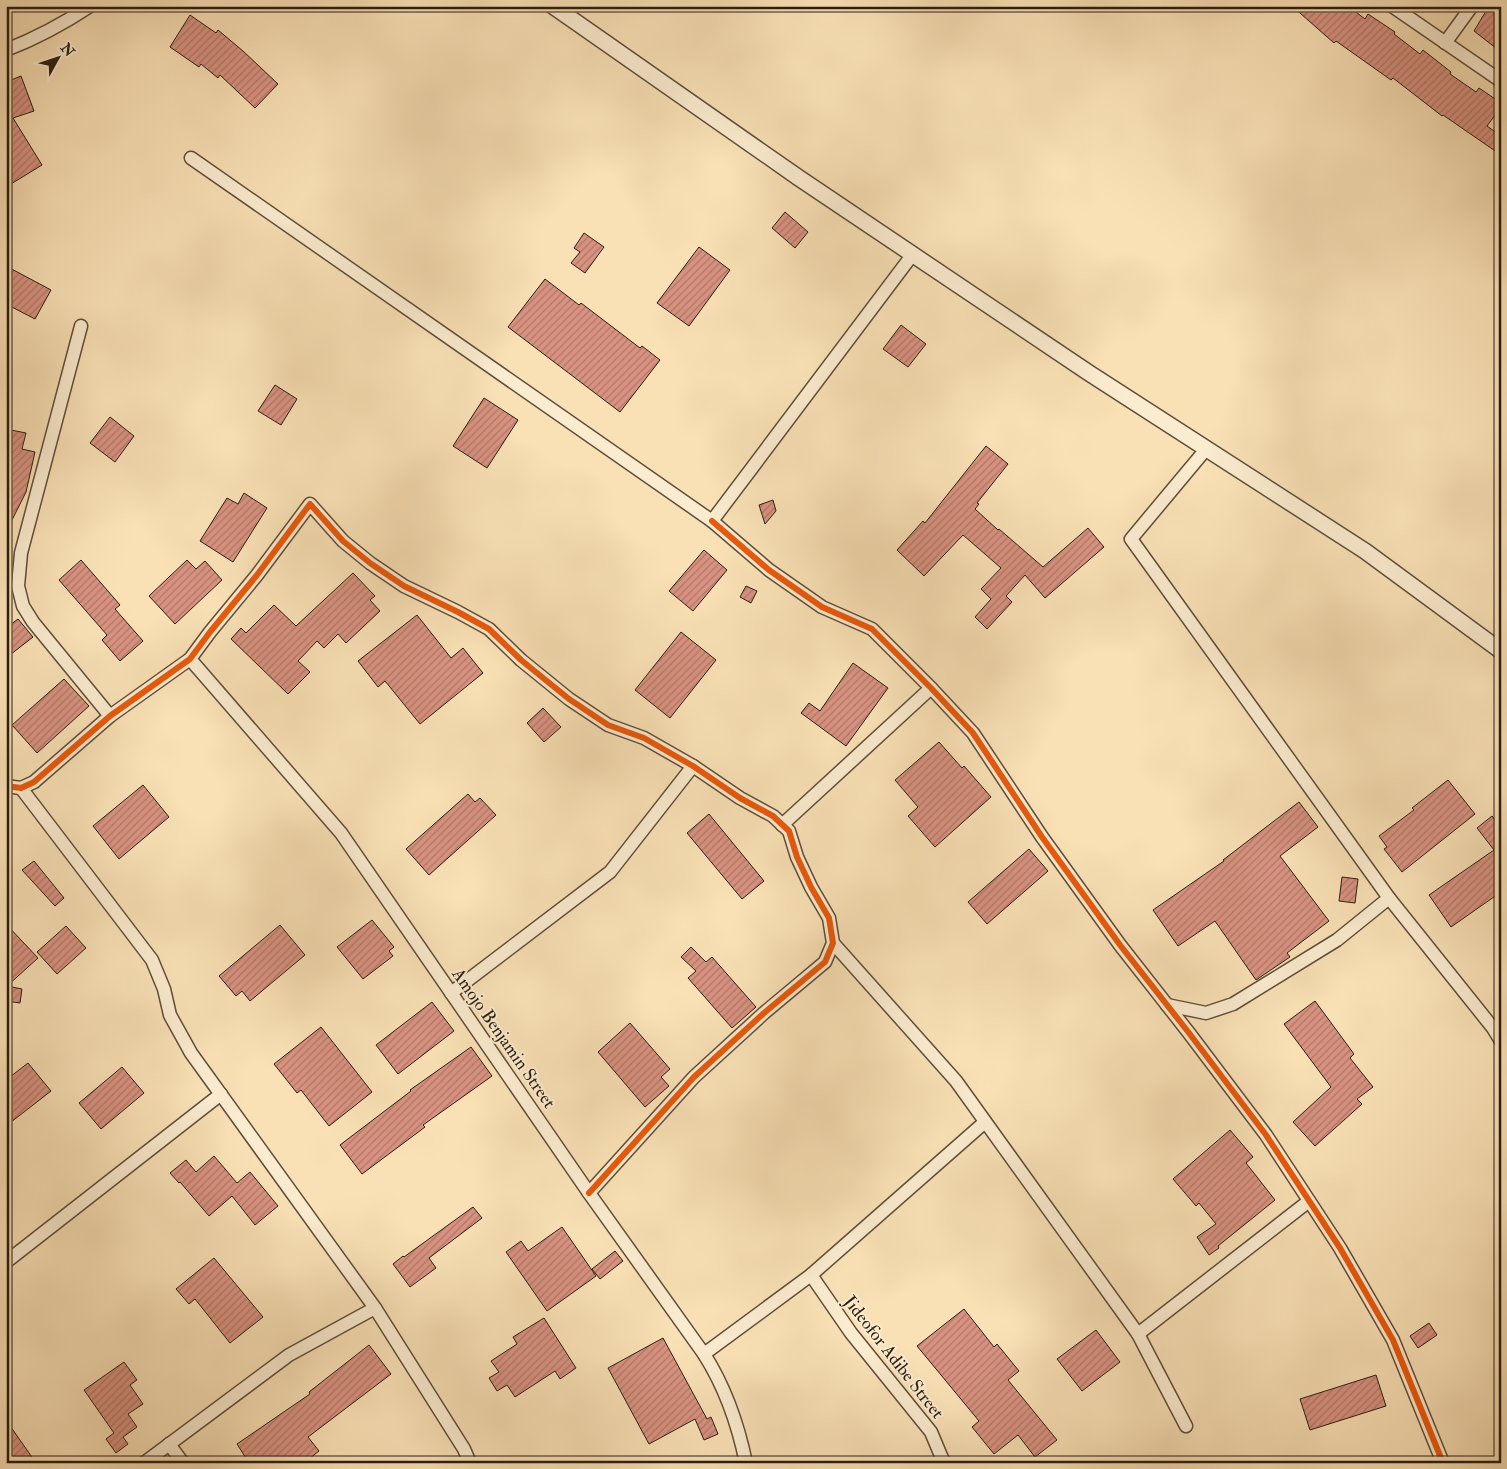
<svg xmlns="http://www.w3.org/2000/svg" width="1507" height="1469" font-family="'IM FELL Double Pica',serif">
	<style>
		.building { fill: url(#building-hatch); stroke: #2a1d10 }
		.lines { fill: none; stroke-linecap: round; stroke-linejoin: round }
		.minor-casing { stroke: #5e4e39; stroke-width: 15 }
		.tertiary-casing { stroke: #5e4e39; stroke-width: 18 }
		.minor { stroke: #fbebcf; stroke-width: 12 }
		.tertiary { stroke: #fbebcf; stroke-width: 15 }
		.cycleway-casing { stroke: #fbebcf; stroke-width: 9 }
		.cycleway { stroke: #e8590c; stroke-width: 6 }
		.labels { text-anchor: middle; stroke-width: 4; stroke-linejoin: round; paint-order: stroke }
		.street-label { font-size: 18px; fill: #2a1d10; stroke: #fbebcf }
	</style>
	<defs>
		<pattern id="building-hatch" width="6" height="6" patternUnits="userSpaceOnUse" patternTransform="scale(1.25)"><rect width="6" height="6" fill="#d99281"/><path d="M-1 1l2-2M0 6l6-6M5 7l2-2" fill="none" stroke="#b07768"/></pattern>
	</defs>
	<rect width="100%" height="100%" fill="#f9e0b5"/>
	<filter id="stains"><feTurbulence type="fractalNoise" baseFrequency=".004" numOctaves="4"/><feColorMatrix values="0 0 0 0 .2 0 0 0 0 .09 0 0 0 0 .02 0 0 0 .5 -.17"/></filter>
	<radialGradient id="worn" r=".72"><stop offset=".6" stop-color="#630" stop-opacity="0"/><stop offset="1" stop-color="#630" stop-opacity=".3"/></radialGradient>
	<g class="building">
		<path d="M 1292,6 L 1348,6 L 1365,19 L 1368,14 L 1395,32 L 1394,34 L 1420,54 L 1423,50 L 1451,72 L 1450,74 L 1476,92 L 1479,88 L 1501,103 L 1501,107 L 1487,126 L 1501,136 L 1501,155 L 1443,115 L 1442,116 L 1393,78 L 1391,80 L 1336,41 L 1334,43 Z"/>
		<path d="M 1489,6 L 1501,6 L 1501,52 L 1474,31 Z"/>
		<path d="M 190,15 L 216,33 L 218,30 L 243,51 L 278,84 L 255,108 L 220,75 L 218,78 L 201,64 L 199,67 L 170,47 Z"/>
		<path d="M 21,76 L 34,111 L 13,118 L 42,165 L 6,187 L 6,82 Z"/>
		<path d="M 785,212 L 808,232 L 795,248 L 772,228 Z"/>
		<path d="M 584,233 L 604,247 L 585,273 L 571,263 L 580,252 L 574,248 Z"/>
		<path d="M 699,247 L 730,270 L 689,326 L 657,303 Z"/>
		<path d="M 6,266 L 51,290 L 35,319 L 6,304 Z"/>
		<path d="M 545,279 L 579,305 L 581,303 L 640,348 L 642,346 L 660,360 L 620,412 L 508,327 Z"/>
		<path d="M 901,325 L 926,344 L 908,367 L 883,349 Z"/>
		<path d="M 275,385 L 297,399 L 281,425 L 258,411 Z"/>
		<path d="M 484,398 L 518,420 L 487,468 L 453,446 Z"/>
		<path d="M 110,417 L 134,436 L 115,462 L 90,443 Z"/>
		<path d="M 6,429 L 26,433 L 22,449 L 35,452 L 26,492 L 6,532 Z"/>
		<path d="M 986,446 L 1008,464 L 977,503 L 979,504 L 975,509 L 998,530 L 999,529 L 1043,567 L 1088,528 L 1104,547 L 1045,598 L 1025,575 L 1006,596 L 1012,602 L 987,629 L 975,617 L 991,599 L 981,589 L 1001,568 L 963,535 L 924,576 L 897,550 L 923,521 L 925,523 Z"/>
		<path d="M 244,493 L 267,508 L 233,562 L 200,541 L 227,498 L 238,504 Z"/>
		<path d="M 773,500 L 776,511 L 765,524 L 759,505 Z"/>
		<path d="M 704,550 L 727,570 L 693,611 L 669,591 Z"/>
		<path d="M 81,560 L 120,605 L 115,609 L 143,641 L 120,661 L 102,640 L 107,635 L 59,580 Z"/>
		<path d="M 187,560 L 196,569 L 205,561 L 222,580 L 175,624 L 149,596 Z"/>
		<path d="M 353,573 L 375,596 L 370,600 L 380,611 L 346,643 L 338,634 L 324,648 L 317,641 L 298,661 L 310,672 L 288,694 L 231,639 L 241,628 L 246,633 L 274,605 L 296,626 Z"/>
		<path d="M 746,586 L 757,591 L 751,603 L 740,597 Z"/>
		<path d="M 417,615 L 451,658 L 463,648 L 483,673 L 420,724 L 385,681 L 378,687 L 358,661 Z"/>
		<path d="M 18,619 L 33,637 L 6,658 L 6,628 Z"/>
		<path d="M 681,632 L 716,660 L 670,718 L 635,690 Z"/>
		<path d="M 853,663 L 888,688 L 846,746 L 801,713 L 809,703 L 820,711 Z"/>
		<path d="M 64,679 L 89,706 L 37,753 L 12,725 Z"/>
		<path d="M 543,708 L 561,727 L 544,742 L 527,723 Z"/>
		<path d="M 939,742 L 962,768 L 964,766 L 991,797 L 935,847 L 908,816 L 918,807 L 895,780 Z"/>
		<path d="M 1448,780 L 1475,814 L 1402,872 L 1384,849 L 1387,847 L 1379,836 L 1414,810 L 1412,808 Z"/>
		<path d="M 143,785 L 169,817 L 119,859 L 93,826 Z"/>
		<path d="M 468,794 L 475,802 L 480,798 L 496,815 L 429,875 L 406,849 Z"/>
		<path d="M 1299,802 L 1318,827 L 1280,856 L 1329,921 L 1287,953 L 1290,957 L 1256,980 L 1215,921 L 1178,946 L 1153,910 L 1224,861 L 1223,860 Z"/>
		<path d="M 709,814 L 764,881 L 742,899 L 687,833 Z"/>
		<path d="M 1492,816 L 1501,827 L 1501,892 L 1451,927 L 1429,895 L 1494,850 L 1477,828 Z"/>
		<path d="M 1029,849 L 1048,871 L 987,924 L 968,902 Z"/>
		<path d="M 34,861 L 64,898 L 55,906 L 22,870 Z"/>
		<path d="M 1342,877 L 1358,879 L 1355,903 L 1339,901 Z"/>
		<path d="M 372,920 L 394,947 L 389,951 L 393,956 L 363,979 L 337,947 Z"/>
		<path d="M 6,924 L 38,958 L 7,986 L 22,989 L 20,1003 L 6,1001 Z"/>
		<path d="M 280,925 L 305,955 L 250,1001 L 242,991 L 236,996 L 219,976 Z"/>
		<path d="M 66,926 L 86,948 L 57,974 L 37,952 Z"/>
		<path d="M 691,947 L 706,962 L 712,957 L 756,1007 L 732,1028 L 688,978 L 696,971 L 681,957 Z"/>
		<path d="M 1315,1001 L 1354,1054 L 1350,1058 L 1373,1087 L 1357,1099 L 1362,1104 L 1315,1146 L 1293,1122 L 1331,1087 L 1284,1024 Z"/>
		<path d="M 432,1002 L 454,1031 L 398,1074 L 376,1045 Z"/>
		<path d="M 630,1023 L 670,1069 L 661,1077 L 669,1086 L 645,1107 L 598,1052 Z"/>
		<path d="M 321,1027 L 372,1092 L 329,1126 L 301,1090 L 297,1093 L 274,1064 Z"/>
		<path d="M 471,1047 L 492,1076 L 423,1125 L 425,1127 L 362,1174 L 340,1145 L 411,1091 L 410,1090 Z"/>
		<path d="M 28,1063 L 51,1091 L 6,1126 L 6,1080 Z"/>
		<path d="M 122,1067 L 144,1093 L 101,1129 L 79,1103 Z"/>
		<path d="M 1230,1130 L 1253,1157 L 1246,1163 L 1275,1200 L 1218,1246 L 1219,1248 L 1209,1255 L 1197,1237 L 1216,1224 L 1199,1203 L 1196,1206 L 1173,1179 Z"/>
		<path d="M 214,1156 L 237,1183 L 250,1172 L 278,1206 L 255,1225 L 232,1196 L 209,1216 L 180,1182 L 179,1183 L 170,1173 L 186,1160 L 196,1172 Z"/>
		<path d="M 473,1207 L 482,1218 L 429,1258 L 436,1268 L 410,1287 L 393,1264 L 403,1256 L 404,1257 Z"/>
		<path d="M 562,1227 L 596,1276 L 547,1311 L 506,1252 L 521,1241 L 528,1251 Z"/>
		<path d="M 615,1251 L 623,1261 L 600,1279 L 592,1269 Z"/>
		<path d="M 214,1258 L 263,1317 L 230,1343 L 195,1299 L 189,1304 L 176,1289 Z"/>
		<path d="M 964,1309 L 994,1347 L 997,1344 L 1019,1371 L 1008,1380 L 1057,1440 L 1035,1457 L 1018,1435 L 994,1454 L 972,1427 L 979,1421 L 917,1346 Z"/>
		<path d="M 544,1318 L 576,1368 L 560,1379 L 555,1371 L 515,1397 L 507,1385 L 497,1391 L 489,1378 L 499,1372 L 491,1361 L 517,1344 L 513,1337 Z"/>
		<path d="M 1429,1323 L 1437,1335 L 1418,1348 L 1410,1336 Z"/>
		<path d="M 1096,1330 L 1120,1362 L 1082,1391 L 1057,1359 Z"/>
		<path d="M 663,1338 L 707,1419 L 711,1417 L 718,1434 L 704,1440 L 695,1419 L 649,1444 L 608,1368 Z"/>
		<path d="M 369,1345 L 391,1374 L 308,1437 L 319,1451 L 304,1463 L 249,1463 L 237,1444 L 310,1394 L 309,1392 Z"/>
		<path d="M 124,1362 L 137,1380 L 130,1385 L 143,1404 L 128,1414 L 137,1427 L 123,1437 L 128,1444 L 116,1453 L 106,1439 L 114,1433 L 84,1390 Z"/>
		<path d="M 1376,1375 L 1386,1406 L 1310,1430 L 1300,1399 Z"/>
		<path d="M 6,1420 L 36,1463 L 6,1463 Z"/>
	</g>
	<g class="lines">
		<defs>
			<g id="minor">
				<path d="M 1392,6 L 1501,81"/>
				<path d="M 1445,43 L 1472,6"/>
				<path d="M 6,50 C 37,38 63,24 90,6"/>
				<path d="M 191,158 L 712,521 L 913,254"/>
				<path d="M 81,326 L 21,553 L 18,586 L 23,606 L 33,622 L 110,716"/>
				<path d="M 1207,448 L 1131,539 L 1389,898"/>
				<path d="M 712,521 L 769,570 L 822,607 L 872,629 L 931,688 L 973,733 L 1042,837 L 1120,945 L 1189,1033 L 1266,1135 L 1340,1248 L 1393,1340 L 1443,1463"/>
				<path d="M 190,659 L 341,833 L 589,1193 L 704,1354 C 725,1387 738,1424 746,1463"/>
				<path d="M 6,786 L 21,788 L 34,782 L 110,716 L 190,659 L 210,632 L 257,575 L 310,504 L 343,541 L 370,563 L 404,586 L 458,612 L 489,629 L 521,660 L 569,699 L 608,725 L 644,738 L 693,766 L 740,798 L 773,816 L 789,831 L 797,857 L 811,887 L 829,918 L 833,943 L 825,962 L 764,1013 L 694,1077 L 589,1193"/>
				<path d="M 21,788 L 152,960 L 164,989 L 170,1015 L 191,1053 L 375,1308 L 289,1355 L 144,1463"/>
				<path d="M 782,825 L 931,688"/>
				<path d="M 833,943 L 956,1081 L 1138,1334 L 1186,1426"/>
				<path d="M 451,993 L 610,872 L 693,766"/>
				<path d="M 1167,1005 L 1206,1013 L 1233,1004 L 1337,940 L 1389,898 L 1493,1028 L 1501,1041"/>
				<path d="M 6,1262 L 221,1094"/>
				<path d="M 811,1275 L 851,1333 L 931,1432 L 944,1463"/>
				<path d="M 375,1308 L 464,1449 L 470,1463"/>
				<path d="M 1138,1334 L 1309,1201"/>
				<path d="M 704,1354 L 811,1275 L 985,1122"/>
				<path d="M 169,1444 L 183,1463"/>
			</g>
			<path id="tertiary" d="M 553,6 L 799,178 L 1089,373 L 1365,551 L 1501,651"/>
		</defs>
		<use href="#minor" class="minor-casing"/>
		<use href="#tertiary" class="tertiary-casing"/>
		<use href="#minor" class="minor"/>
		<use href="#tertiary" class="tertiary"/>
		<defs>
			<g id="cycleway">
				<path d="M 712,521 L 769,570 L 822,607 L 872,629 L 931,688 L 973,733 L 1042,837 L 1120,945 L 1189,1033 L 1266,1135 L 1340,1248 L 1393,1340 L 1443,1463"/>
				<path d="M 6,786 L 21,788 L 34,782 L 110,716 L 190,659 L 210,632 L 257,575 L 310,504 L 343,541 L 370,563 L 404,586 L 458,612 L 489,629 L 521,660 L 569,699 L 608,725 L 644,738 L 693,766 L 740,798 L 773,816 L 789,831 L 797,857 L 811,887 L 829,918 L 833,943 L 825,962 L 764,1013 L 694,1077 L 589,1193"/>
			</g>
		</defs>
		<use href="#cycleway" class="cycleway-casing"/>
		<use href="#cycleway" class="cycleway"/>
	</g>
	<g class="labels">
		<g class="street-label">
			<text transform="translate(504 1038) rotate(55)" y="6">Amojo Benjamin Street</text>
			<text transform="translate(894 1357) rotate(52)" y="6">Jideofor Adibe Street</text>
		</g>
	</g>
	<rect width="1507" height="1469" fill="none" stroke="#f9e0b5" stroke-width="25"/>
	<rect x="8" y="8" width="1492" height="1454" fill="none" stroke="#2a1d10" stroke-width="2.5"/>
	<rect x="12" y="12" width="1482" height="1444" fill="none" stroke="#2a1d10"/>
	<g transform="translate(58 58) rotate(50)" stroke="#fbebcf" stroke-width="4" paint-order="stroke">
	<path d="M0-4L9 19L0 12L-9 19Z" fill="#2a1d10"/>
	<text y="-8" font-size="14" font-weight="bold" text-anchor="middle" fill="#2a1d10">N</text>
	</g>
	<rect width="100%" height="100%" filter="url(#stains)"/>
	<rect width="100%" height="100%" fill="url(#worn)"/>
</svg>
